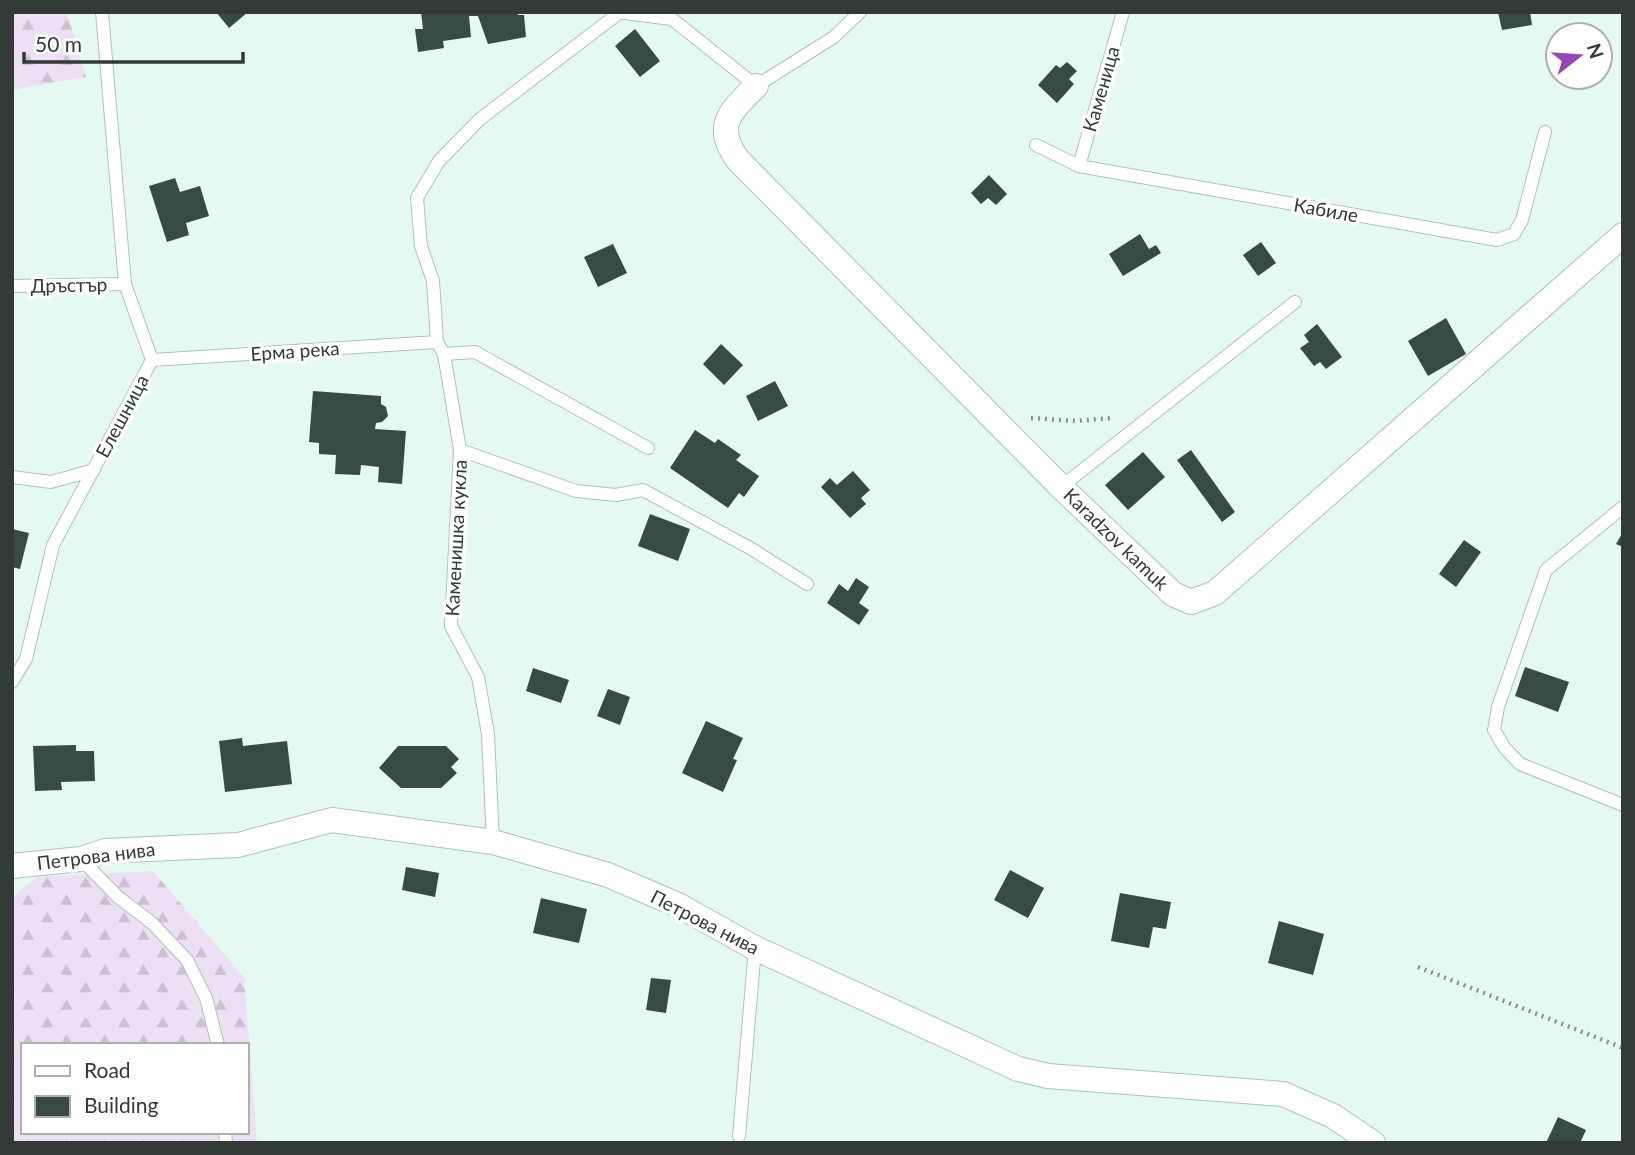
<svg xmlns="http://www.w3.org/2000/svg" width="1635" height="1155" font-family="Lato,sans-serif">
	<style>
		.forest { fill: url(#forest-firs); fill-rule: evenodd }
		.building { fill: #384a43 }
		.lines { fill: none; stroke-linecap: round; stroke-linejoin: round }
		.service-casing { stroke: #aec2b9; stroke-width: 14 }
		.minor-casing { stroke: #aec2b9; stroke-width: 26 }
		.path { stroke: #85938c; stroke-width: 4.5; stroke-dasharray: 2 5; stroke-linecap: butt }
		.service { stroke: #fff; stroke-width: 12 }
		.minor { stroke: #fff; stroke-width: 24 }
		.labels { text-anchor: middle; stroke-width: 7; stroke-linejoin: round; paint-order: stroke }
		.street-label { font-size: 19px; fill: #323a36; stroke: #fff }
	</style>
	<defs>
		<pattern id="forest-firs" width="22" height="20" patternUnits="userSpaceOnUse" patternTransform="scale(1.75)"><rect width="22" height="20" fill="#eddff4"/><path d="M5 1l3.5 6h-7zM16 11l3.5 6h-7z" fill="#ccc0d2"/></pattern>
	</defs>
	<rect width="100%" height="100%" fill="#e4faf0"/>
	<g class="forest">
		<path d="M 12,12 L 67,12 L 86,77 L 12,90 Z"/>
		<path d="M 153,871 L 244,977 L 257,1143 L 12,1143 L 12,898 L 36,877 ZM 23,1045 L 247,1045 L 247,1132 L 23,1132 Z"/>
	</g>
	<g class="building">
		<path d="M 216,12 L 248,12 L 229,28 Z"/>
		<path d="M 421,12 L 518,12 L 518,15 L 524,15 L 526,37 L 488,44 L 478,16 L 469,16 L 471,37 L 443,41 L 444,48 L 418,52 L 415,29 L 423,29 Z"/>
		<path d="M 1498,12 L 1530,12 L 1532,25 L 1502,30 Z"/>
		<path d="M 635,29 L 660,61 L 640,77 L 615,46 Z"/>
		<path d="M 1067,62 L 1077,71 L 1069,79 L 1074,84 L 1057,103 L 1038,85 L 1056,65 L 1060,68 Z"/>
		<path d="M 989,175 L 1007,194 L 996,205 L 988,198 L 981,204 L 971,193 Z"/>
		<path d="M 175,178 L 180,192 L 200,186 L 209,216 L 186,223 L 189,235 L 167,242 L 149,186 Z"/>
		<path d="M 1140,234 L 1149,249 L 1156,245 L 1161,253 L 1123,276 L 1109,254 Z"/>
		<path d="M 1261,242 L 1276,263 L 1258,276 L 1243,255 Z"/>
		<path d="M 613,244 L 627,273 L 598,287 L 584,257 Z"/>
		<path d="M 1446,318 L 1466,354 L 1428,376 L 1408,341 Z"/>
		<path d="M 1317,324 L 1342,357 L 1326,369 L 1320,362 L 1314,366 L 1300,348 L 1309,342 L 1304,335 Z"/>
		<path d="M 721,344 L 743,365 L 724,385 L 703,364 Z"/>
		<path d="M 775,381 L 788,406 L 758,421 L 746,396 Z"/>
		<path d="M 313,391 L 381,396 L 381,404 L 386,407 L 388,416 L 382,422 L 376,423 L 375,429 L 406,431 L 402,484 L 378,482 L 379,467 L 361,465 L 360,475 L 335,474 L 336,455 L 319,454 L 319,443 L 309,442 Z"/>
		<path d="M 695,430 L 715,443 L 718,439 L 741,455 L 736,460 L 759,476 L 744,497 L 739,493 L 728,508 L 670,468 Z"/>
		<path d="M 1191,450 L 1235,512 L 1222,522 L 1177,460 Z"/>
		<path d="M 1143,452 L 1165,477 L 1128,510 L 1105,485 Z"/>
		<path d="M 853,471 L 870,490 L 861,498 L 866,504 L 850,518 L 821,487 L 830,478 L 837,485 Z"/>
		<path d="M 650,514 L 690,529 L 678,561 L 638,546 Z"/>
		<path d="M 12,529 L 29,533 L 20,569 L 12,567 Z"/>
		<path d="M 1623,532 L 1623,547 L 1616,544 Z"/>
		<path d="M 1464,540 L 1481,552 L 1456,587 L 1439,574 Z"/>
		<path d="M 856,578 L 869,587 L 859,603 L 869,610 L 859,625 L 827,603 L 839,584 L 848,591 Z"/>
		<path d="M 1525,667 L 1569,682 L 1558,712 L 1515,696 Z"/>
		<path d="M 533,668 L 569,680 L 561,703 L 526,691 Z"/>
		<path d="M 608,689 L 630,697 L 620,725 L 597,716 Z"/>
		<path d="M 706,721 L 743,738 L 733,759 L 737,760 L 723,792 L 682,773 Z"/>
		<path d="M 242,738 L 243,746 L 287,741 L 292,784 L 225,792 L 219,741 Z"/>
		<path d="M 76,745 L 76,751 L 94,751 L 95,781 L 61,782 L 62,790 L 35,791 L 33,746 Z"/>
		<path d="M 398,746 L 446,746 L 459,759 L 451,767 L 457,773 L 441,788 L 401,788 L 379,768 Z"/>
		<path d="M 406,867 L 439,873 L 435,897 L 402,890 Z"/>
		<path d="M 1010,870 L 1044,888 L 1028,918 L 994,900 Z"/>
		<path d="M 1120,893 L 1171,902 L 1166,929 L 1153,927 L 1149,948 L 1111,941 Z"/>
		<path d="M 541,898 L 587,909 L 579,943 L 533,933 Z"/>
		<path d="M 1279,921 L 1324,934 L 1313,975 L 1268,963 Z"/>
		<path d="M 651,978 L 671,980 L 666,1013 L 646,1010 Z"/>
		<path d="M 1558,1117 L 1586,1130 L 1580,1143 L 1546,1143 Z"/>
	</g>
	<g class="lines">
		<defs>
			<g id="service">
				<path d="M 617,12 L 672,19 L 756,86 L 834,37 L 860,12"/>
				<path d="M 1036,145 L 1079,166 L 1497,240 L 1514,234 L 1522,220 L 1545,132"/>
				<path d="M 1079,166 L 1123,12"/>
				<path d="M 12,286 L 125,284"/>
				<path d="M 444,354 L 475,352 L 648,448"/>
				<path d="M 152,360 L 437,342"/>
				<path d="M 460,450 L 576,491 L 616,495 L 643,490 L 750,548 L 807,584"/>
				<path d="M 12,477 L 51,482 L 94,470"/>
				<path d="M 1061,487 L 1295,302"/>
				<path d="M 1623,507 L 1546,570 L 1498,707 L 1494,730 L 1504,747 L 1520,764 L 1623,805"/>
				<path d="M 12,682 L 26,659 L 53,545 L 152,360 L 125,284 L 102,12"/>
				<path d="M 493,842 L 488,734 L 478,677 L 451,626 L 460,450 L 444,354 L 437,342 L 433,281 L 421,246 L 417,198 L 439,161 L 480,119 L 619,13"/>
				<path d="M 81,859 L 118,897 L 152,923 L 187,960 L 206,998 L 218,1045"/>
				<path d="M 225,1132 L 226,1143"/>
				<path d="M 739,1136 L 755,948"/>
			</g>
			<g id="minor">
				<path d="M 756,86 C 730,112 713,126 738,160 L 1061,487 L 1173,594 L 1191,602 L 1215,593 L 1623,235"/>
				<path d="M 12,866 L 81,859 L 105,851 L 238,845 L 332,820 L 493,842 L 608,875 L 678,905 L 755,948 L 1018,1069 L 1048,1076 L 1283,1094 L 1333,1116 L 1373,1143"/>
			</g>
		</defs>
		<use href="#service" class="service-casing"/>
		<use href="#minor" class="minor-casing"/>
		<g class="path">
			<path d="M 1031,418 L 1075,421 L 1113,418"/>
			<path d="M 1418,967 L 1623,1048"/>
		</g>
		<use href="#service" class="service"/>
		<use href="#minor" class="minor"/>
	</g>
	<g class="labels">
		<g class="street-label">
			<text transform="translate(1101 89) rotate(-74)" y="7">Каменица</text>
			<text transform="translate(1326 210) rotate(10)" y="7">Кабиле</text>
			<text transform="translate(69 285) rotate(-1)" y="7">Дръстър</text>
			<text transform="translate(295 351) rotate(-4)" y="7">Ерма река</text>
			<text transform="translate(122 416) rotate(-62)" y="7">Елешница</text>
			<text transform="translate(456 538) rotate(-87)" y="7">Каменишка кукла</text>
			<text transform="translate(1116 539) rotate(44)" y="7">Karadzov kamuk</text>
			<text transform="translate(96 856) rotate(-7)" y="7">Петрова нива</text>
			<text transform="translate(705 922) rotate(27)" y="7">Петрова нива</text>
		</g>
	</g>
	<rect width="1635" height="1155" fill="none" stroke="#323a36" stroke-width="28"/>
	<rect x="21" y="1043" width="228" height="91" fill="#ffffff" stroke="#adb0af" stroke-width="2"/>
	<rect x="35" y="1066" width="35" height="10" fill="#ffffff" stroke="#adb0af" stroke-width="2"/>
	<text x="84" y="1078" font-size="21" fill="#323a36">Road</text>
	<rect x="35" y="1096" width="35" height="21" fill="#384a43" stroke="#adb0af" stroke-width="2"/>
	<text x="84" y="1113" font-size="21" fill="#323a36">Building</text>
	<g transform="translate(1579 56) rotate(73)"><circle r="33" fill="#ffffff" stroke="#adb0af" stroke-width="2"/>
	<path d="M0-5L12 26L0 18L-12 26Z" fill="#9647b7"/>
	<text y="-10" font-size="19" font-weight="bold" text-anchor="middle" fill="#323a36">N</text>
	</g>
	<path d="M24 52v10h219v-10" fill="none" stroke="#323a36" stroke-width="3.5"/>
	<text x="35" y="52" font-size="21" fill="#323a36" stroke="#ffffff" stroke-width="5" paint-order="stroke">50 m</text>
</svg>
